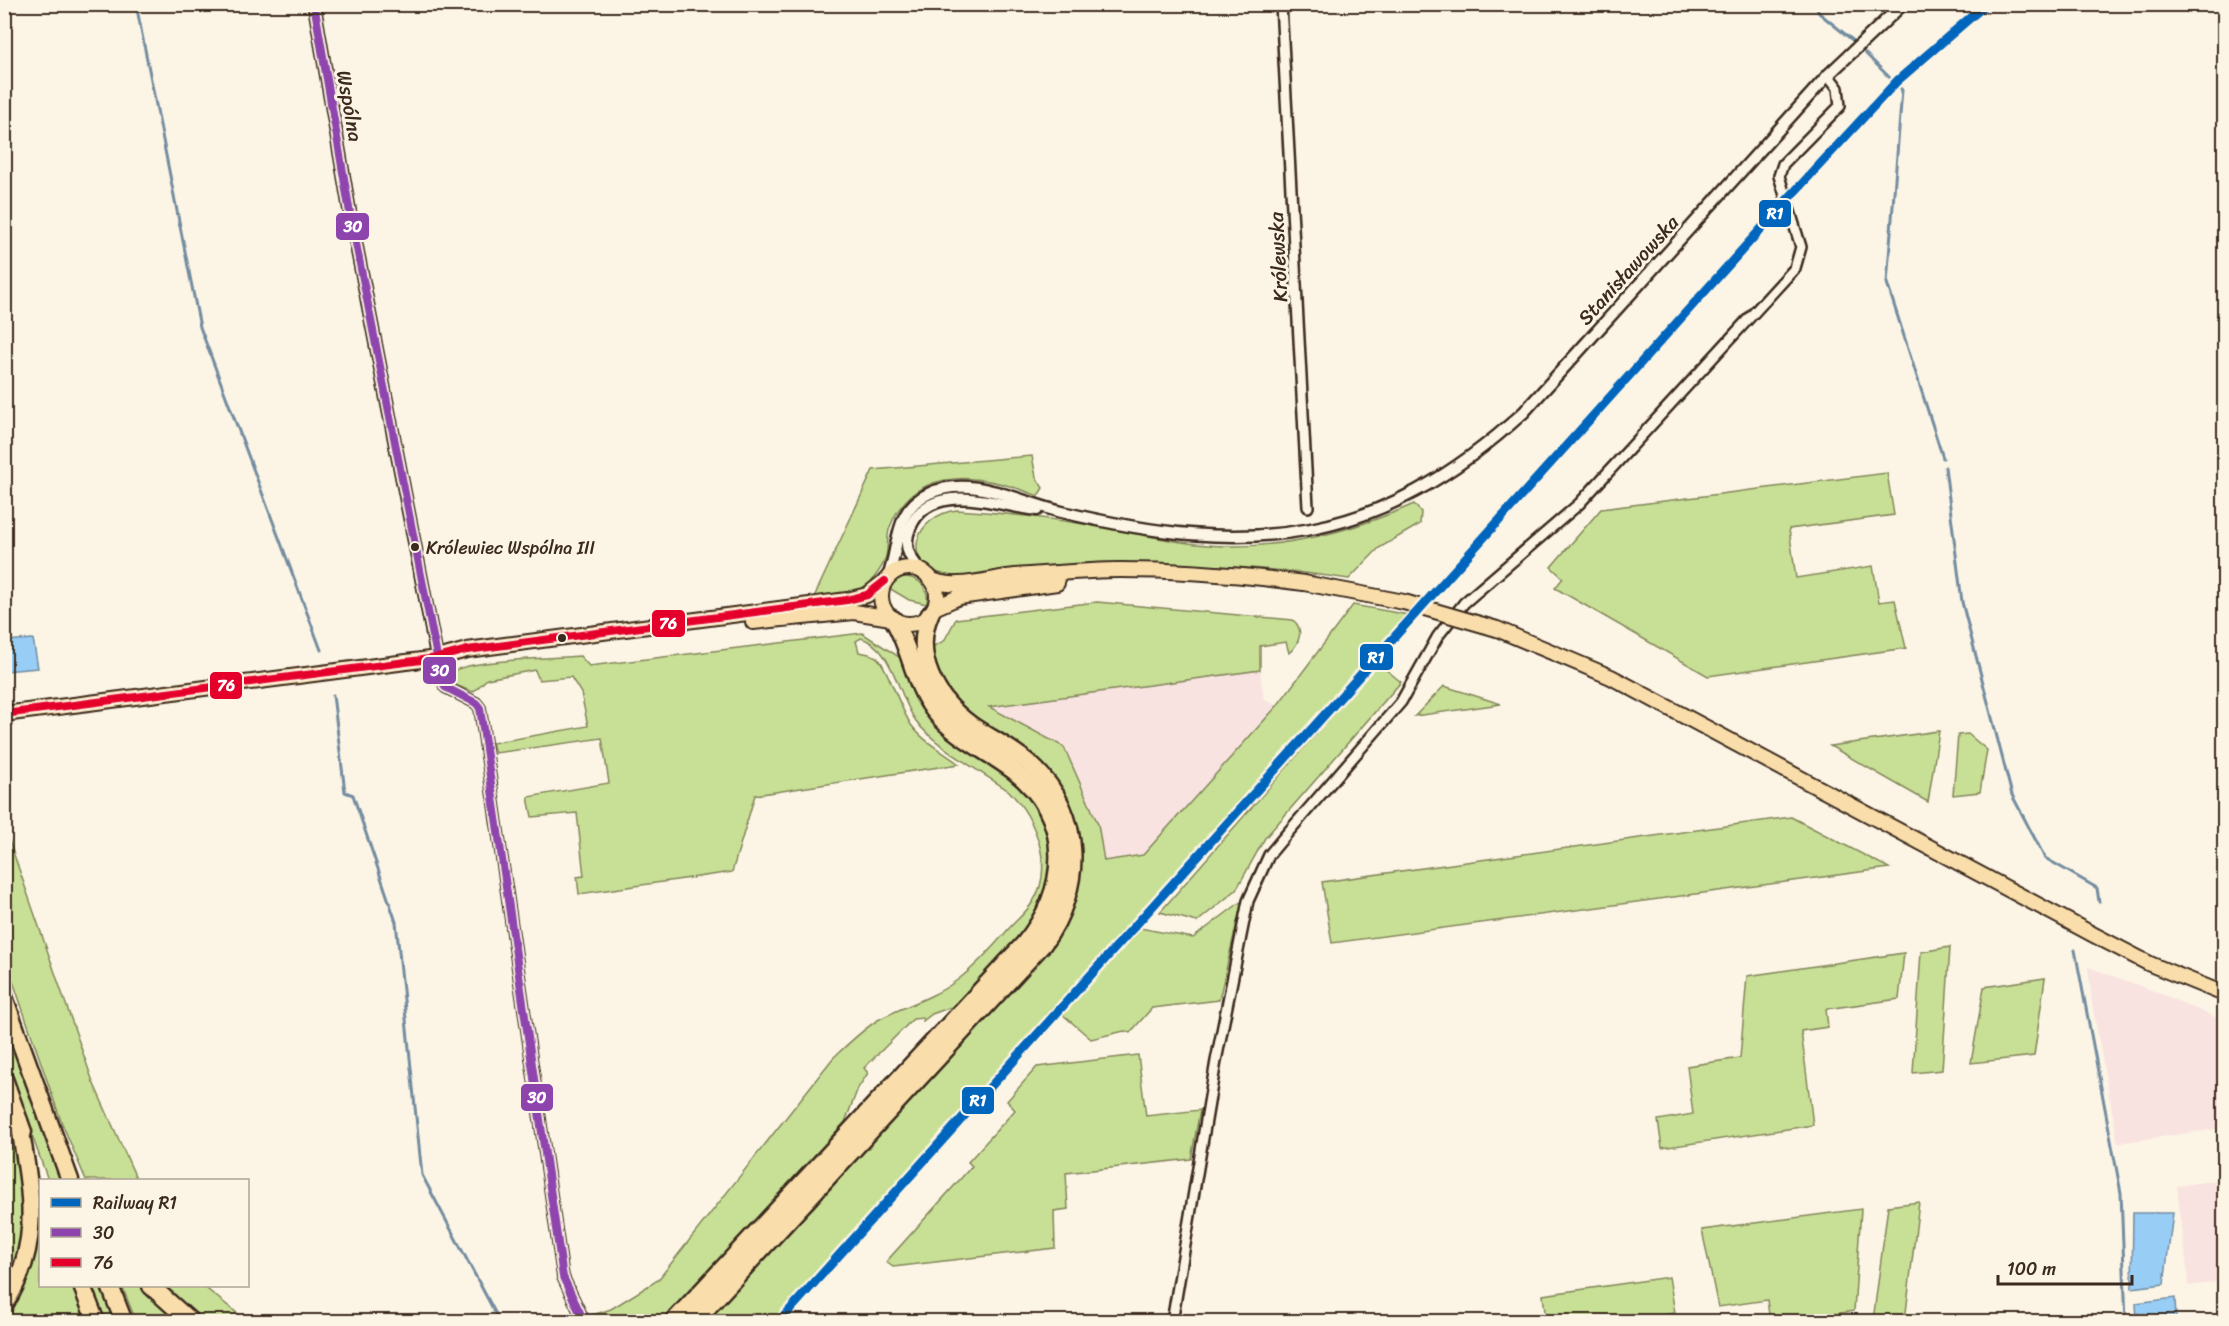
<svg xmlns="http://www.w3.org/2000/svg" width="2229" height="1326" font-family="Sriracha,sans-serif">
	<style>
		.built { fill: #f8e3e0 }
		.green { fill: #c8e096; stroke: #82855a; stroke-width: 1.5 }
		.water { fill: #98cdf6; stroke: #738ca0; stroke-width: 1.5 }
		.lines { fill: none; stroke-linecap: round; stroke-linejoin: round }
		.stream { stroke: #738ca0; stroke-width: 3 }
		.minor-casing { stroke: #3b2a1e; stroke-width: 14 }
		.tertiary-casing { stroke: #3b2a1e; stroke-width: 15 }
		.primary-casing { stroke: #3b2a1e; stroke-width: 18 }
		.motorway-casing { stroke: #3b2a1e; stroke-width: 21 }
		.minor { stroke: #fcf5e5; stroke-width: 9 }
		.tertiary { stroke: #fcf5e5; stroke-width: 10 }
		.primary { stroke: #f9deab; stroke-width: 14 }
		.motorway { stroke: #f9deab; stroke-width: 16 }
		.primary-bridge-casing { stroke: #3b2a1e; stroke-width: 18; stroke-linecap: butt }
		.primary-bridge { stroke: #f9deab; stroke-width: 14 }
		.bus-1-casing { stroke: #fcf5e5; stroke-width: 12 }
		.bus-2-casing { stroke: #fcf5e5; stroke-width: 12 }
		.bus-1 { stroke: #8e44ad; stroke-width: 8 }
		.bus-2 { stroke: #e4002b; stroke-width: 8 }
		.rail-1-casing { stroke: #fcf5e5; stroke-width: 14 }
		.rail-1 { stroke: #0065bd; stroke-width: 9 }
		.bus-dot { fill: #3b2a1e; stroke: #fcf5e5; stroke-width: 2 }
		.labels { text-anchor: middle; stroke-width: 6; stroke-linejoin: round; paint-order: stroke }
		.bus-label { font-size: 18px; fill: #3b2a1e; stroke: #fcf5e5; text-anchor: start }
		.street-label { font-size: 20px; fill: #3b2a1e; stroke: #fcf5e5 }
		.line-badge { stroke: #fcf5e5; stroke-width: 2 }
		.badge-label { font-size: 16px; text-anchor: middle; font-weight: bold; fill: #fff }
	</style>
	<rect width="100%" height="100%" fill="#fcf5e5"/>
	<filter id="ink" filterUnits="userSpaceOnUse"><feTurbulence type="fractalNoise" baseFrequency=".0167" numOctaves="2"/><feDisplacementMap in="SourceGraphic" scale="12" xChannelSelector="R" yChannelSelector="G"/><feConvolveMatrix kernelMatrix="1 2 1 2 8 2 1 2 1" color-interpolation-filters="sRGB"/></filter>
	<g filter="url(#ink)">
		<g class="built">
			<path d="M 1260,670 L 1264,699 L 1277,706 L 1143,855 L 1103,861 L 1098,824 L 988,707 Z"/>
			<path d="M 2088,967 L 2157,992 L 2224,1021 L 2224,1128 L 2118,1143 L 2092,1004 Z"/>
			<path d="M 2224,1179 L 2224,1281 L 2189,1286 L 2177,1186 Z"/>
		</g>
		<g class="green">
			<path d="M 1032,456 L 1036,477 L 1043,488 L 1038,496 C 986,475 915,461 890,527 C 887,534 888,542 887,550 C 886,565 874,578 864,590 L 814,597 L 873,470 Z"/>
			<path d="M 1887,473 L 1894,515 L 1789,529 L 1796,578 L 1873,566 L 1879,602 L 1895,600 L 1906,648 L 1708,676 L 1555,588 L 1563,578 L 1551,567 L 1601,509 Z"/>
			<path d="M 1414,504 L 1421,512 L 1420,524 L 1379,548 L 1349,579 C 1258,565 1169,562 1077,567 C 1056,568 1035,568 1014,569 C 993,571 966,580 946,575 C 897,563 916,515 957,510 C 1007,513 1057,519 1107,528 C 1147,535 1188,546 1229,546 C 1292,547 1357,529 1414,504 Z"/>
			<path d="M 905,577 C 921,578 929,588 927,604 L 909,600 L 889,588 L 898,578 Z"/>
			<path d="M 1097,602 L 1293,620 C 1305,630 1299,644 1289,653 L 1286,642 L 1260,646 L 1260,670 L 989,707 L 1064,747 L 1098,824 L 1104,861 L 1143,855 L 1277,706 L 1353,605 L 1409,615 L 773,1321 L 702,1322 L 754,1265 L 813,1208 L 1051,942 L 1078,882 L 1080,851 L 1075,823 L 963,711 L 937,677 L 930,648 L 944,641 L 956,619 Z"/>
			<path d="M 862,633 L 899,657 L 903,656 L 999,765 L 1037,802 L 1052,842 L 1052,879 L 1028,930 L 957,1005 L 932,1014 L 923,1021 L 923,1018 L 913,1019 L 864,1068 L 868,1073 L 858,1088 L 845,1122 L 663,1321 L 575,1321 L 611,1309 L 658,1280 L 833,1058 C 847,1045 862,1030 878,1020 C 903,1006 932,999 956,981 C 974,968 990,950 1005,933 C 1013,923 1025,914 1032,903 C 1056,868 1035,818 1009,791 C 983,773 933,745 916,721 C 898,696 893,647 861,638 L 856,641 L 859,652 C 864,653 872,654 876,657 C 886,662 901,712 912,726 C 924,742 943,752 959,764 L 755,795 L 732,872 L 579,894 L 577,877 L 584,876 L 577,813 L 532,817 L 528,797 L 609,783 L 602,738 L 495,753 L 492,743 L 588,726 L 581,693 L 571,677 L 539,680 L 535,670 L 487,679 L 473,692 L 455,685 L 451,673 C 462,660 558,658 580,656 L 589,666 Z"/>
			<path d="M 1378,663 L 1401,682 L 1265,838 L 1236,890 L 1197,922 L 1160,912 Z"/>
			<path d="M 1444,686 L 1501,704 L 1415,716 Z"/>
			<path d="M 1939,731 L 1928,802 L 1830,746 Z"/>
			<path d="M 1968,734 L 1987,750 L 1980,792 L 1953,795 L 1958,735 Z"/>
			<path d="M 1791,817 L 1889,868 L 1332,943 L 1322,882 Z"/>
			<path d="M 5,829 L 93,1082 L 137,1180 L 86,1180 L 61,1121 L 5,958 Z"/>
			<path d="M 1242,901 L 1219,1000 L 1152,1008 L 1130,1033 L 1124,1031 L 1091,1039 L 1062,1014 L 1140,928 L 1193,938 Z"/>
			<path d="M 1950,947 L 1942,1070 L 1913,1073 L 1921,952 Z"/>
			<path d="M 1904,953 L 1899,999 L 1826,1009 L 1828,1027 L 1801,1031 L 1813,1125 L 1662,1148 L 1658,1120 L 1693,1114 L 1687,1066 L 1740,1058 L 1747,976 Z"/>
			<path d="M 2045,978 L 2034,1056 L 1971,1063 L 1984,987 Z"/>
			<path d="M 4,1013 L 65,1180 L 48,1180 L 5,1060 Z"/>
			<path d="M 1138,1055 L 1146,1116 L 1200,1110 L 1191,1159 L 1066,1173 L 1068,1209 L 1054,1211 L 1055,1248 L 893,1267 L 886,1262 L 972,1166 L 968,1162 L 1015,1110 L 1007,1101 L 1037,1067 Z"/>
			<path d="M 4,1114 L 21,1163 L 25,1245 L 4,1294 Z"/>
			<path d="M 37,1197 L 40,1205 L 40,1286 L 72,1286 L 86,1321 L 5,1322 L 5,1314 L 15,1299 Z"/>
			<path d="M 1919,1202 L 1905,1321 L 1873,1321 L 1888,1206 Z"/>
			<path d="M 1861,1209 L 1854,1311 L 1789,1321 L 1770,1322 L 1767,1300 L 1718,1307 L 1702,1230 Z"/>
			<path d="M 1669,1277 L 1675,1313 L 1624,1321 L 1546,1321 L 1543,1295 Z"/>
			<path d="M 88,1286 L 105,1286 L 119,1321 L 102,1321 Z"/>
			<path d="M 122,1286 L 146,1286 L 185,1321 L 136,1321 Z"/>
			<path d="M 157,1286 L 203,1286 L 247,1321 L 199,1321 Z"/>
		</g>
		<g class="water">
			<path d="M 33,639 L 38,668 L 5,671 L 5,641 Z"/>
			<path d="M 2133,1213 L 2173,1213 L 2164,1284 L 2132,1288 Z"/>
			<path d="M 2175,1298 L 2176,1321 L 2137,1321 L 2136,1303 Z"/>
		</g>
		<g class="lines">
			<g class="stream">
				<path d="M 136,4 L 200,327 L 321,650"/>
				<path d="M 1815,4 L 1819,13 L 1856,43"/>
				<path d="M 1860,48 L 1902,90 L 1887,283 L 1943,458"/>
				<path d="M 1945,467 L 1962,602 L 2012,795 L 2045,858 L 2097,888 L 2099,902"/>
				<path d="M 333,695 L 345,792 L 353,795 L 396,922 L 422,1175 L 500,1322"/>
				<path d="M 2075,950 L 2121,1193 L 2126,1322"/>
			</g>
			<defs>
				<g id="minor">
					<path d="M 1281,4 L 1308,507"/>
					<path d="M 437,658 L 445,687 L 476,703 L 480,708 L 563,1277 L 582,1317"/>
					<path d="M 1172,1322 L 1216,1061 L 1248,901 L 1269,855 L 1284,837 L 1401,702 L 1438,636 L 1464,603 L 1579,504 L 1795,268 L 1801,247 L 1779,176 L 1783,164 L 1840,106 L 1838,88 L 1828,75"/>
				</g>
				<g id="tertiary">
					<path d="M 314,4 L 350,213 L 437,658"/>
					<path d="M 923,573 C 910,559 902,547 910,528 C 930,478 999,506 1037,510"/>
					<path d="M 888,577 C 900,546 893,509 930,493 C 972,474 1021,503 1062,512 C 1250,557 1377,547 1524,412 L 1828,75 L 1903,4"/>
				</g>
				<g id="primary">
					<circle cx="909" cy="596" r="28"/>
					<path d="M 929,578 C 948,592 992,578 1015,576 C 1050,574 1085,570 1120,570 C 1181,570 1243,575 1304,583"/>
					<path d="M 934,608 L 959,597 L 1057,583"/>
					<path d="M 753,622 L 854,612 L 891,618"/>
					<path d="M 1497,629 L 1611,677 L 2094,935 L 2150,964 L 2224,994"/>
					<path d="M 4,714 L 437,658 L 467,650 L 847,600 L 867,595 L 885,581"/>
				</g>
				<g id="motorway">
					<path d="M 4,997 L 70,1180"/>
					<path d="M 4,1079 L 23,1132"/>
					<path d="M 82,1286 L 96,1322"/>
					<path d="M 110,1286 L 124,1322"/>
					<path d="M 151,1286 L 191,1322"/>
					<path d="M 4,1305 C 44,1243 30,1189 19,1121"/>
					<path d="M 673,1322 L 1024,944 C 1069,889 1074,818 1014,771 C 988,751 958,739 937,714 C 913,686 912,650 893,619"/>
					<path d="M 694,1322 L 1043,944 C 1084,888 1084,814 1032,766 C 1014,749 991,739 971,725 C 936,700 912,656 930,614"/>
				</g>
			</defs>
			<use href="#minor" class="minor-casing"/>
			<use href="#tertiary" class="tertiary-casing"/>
			<use href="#primary" class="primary-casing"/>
			<use href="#motorway" class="motorway-casing"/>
			<use href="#minor" class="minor"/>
			<use href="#tertiary" class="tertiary"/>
			<use href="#primary" class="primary"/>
			<use href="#motorway" class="motorway"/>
			<defs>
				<path id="primary-bridge" d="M 1304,583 L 1404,602 L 1497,629"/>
			</defs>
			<use href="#primary-bridge" class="primary-bridge-casing"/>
			<use href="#primary-bridge" class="primary-bridge"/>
			<defs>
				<path id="bus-1" d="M 314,4 L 350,213 L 441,677 L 445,687 L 476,703 L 480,708 L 563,1277 L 582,1317"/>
				<path id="bus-2" d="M 4,714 L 437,658 L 467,650 L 847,600 L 867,595 L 885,581"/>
			</defs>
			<use href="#bus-1" class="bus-1-casing"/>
			<use href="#bus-2" class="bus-2-casing"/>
			<use href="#bus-1" class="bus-1"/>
			<use href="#bus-2" class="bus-2"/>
			<defs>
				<path id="rail-1" d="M 779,1322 L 1787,200 L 1897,81 L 1986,4"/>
			</defs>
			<use href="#rail-1" class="rail-1-casing"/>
			<use href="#rail-1" class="rail-1"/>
		</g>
	</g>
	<g class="bus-dot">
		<circle cx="415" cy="547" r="5"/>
		<circle cx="562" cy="638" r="5"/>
	</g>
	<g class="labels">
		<g class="bus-label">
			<text x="426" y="554">Królewiec Wspólna III</text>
		</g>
		<g class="street-label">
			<text transform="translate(350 106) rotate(80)" y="7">Wspólna</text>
			<text transform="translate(1278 257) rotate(-93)" y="7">Królewska</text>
			<text transform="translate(1628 270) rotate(-48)" y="7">Stanisławowska</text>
		</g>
	</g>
	<g class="line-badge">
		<rect x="1758" y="199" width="34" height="29" rx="6" fill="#0065bd"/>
		<rect x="335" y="212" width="35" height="29" rx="6" fill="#8e44ad"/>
		<rect x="651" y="609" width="35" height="29" rx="6" fill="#e4002b"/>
		<rect x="1359" y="643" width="35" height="28" rx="6" fill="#0065bd"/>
		<rect x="422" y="656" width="35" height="29" rx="6" fill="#8e44ad"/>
		<rect x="209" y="671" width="34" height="29" rx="6" fill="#e4002b"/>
		<rect x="520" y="1083" width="34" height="29" rx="6" fill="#8e44ad"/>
		<rect x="961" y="1086" width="34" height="29" rx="6" fill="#0065bd"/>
	</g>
	<g class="badge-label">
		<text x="1775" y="219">R1</text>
		<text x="353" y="232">30</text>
		<text x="668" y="629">76</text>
		<text x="1376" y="663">R1</text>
		<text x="440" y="676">30</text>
		<text x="226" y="691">76</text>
		<text x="537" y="1103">30</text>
		<text x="978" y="1106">R1</text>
	</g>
	<rect width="2229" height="1326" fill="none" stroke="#fcf5e5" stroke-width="24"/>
	<rect x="12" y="12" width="2205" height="1302" fill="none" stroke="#3b2a1e" stroke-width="2" filter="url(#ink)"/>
	<rect x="39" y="1179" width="210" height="108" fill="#fcf5e5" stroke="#afa495" stroke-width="1.5"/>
	<rect x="51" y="1198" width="30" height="9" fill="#0065bd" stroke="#afa495" stroke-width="1.5"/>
	<text x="93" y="1209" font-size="18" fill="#3b2a1e">Railway R1</text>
	<rect x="51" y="1228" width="30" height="9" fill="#8e44ad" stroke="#afa495" stroke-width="1.5"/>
	<text x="93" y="1239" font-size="18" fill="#3b2a1e">30</text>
	<rect x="51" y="1258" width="30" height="9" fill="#e4002b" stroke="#afa495" stroke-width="1.5"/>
	<text x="93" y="1269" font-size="18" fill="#3b2a1e">76</text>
	<path d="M1998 1275v9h134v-9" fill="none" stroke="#3b2a1e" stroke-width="3"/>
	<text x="2007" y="1275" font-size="18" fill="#3b2a1e" stroke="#fcf5e5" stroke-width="4.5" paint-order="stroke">100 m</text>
</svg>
